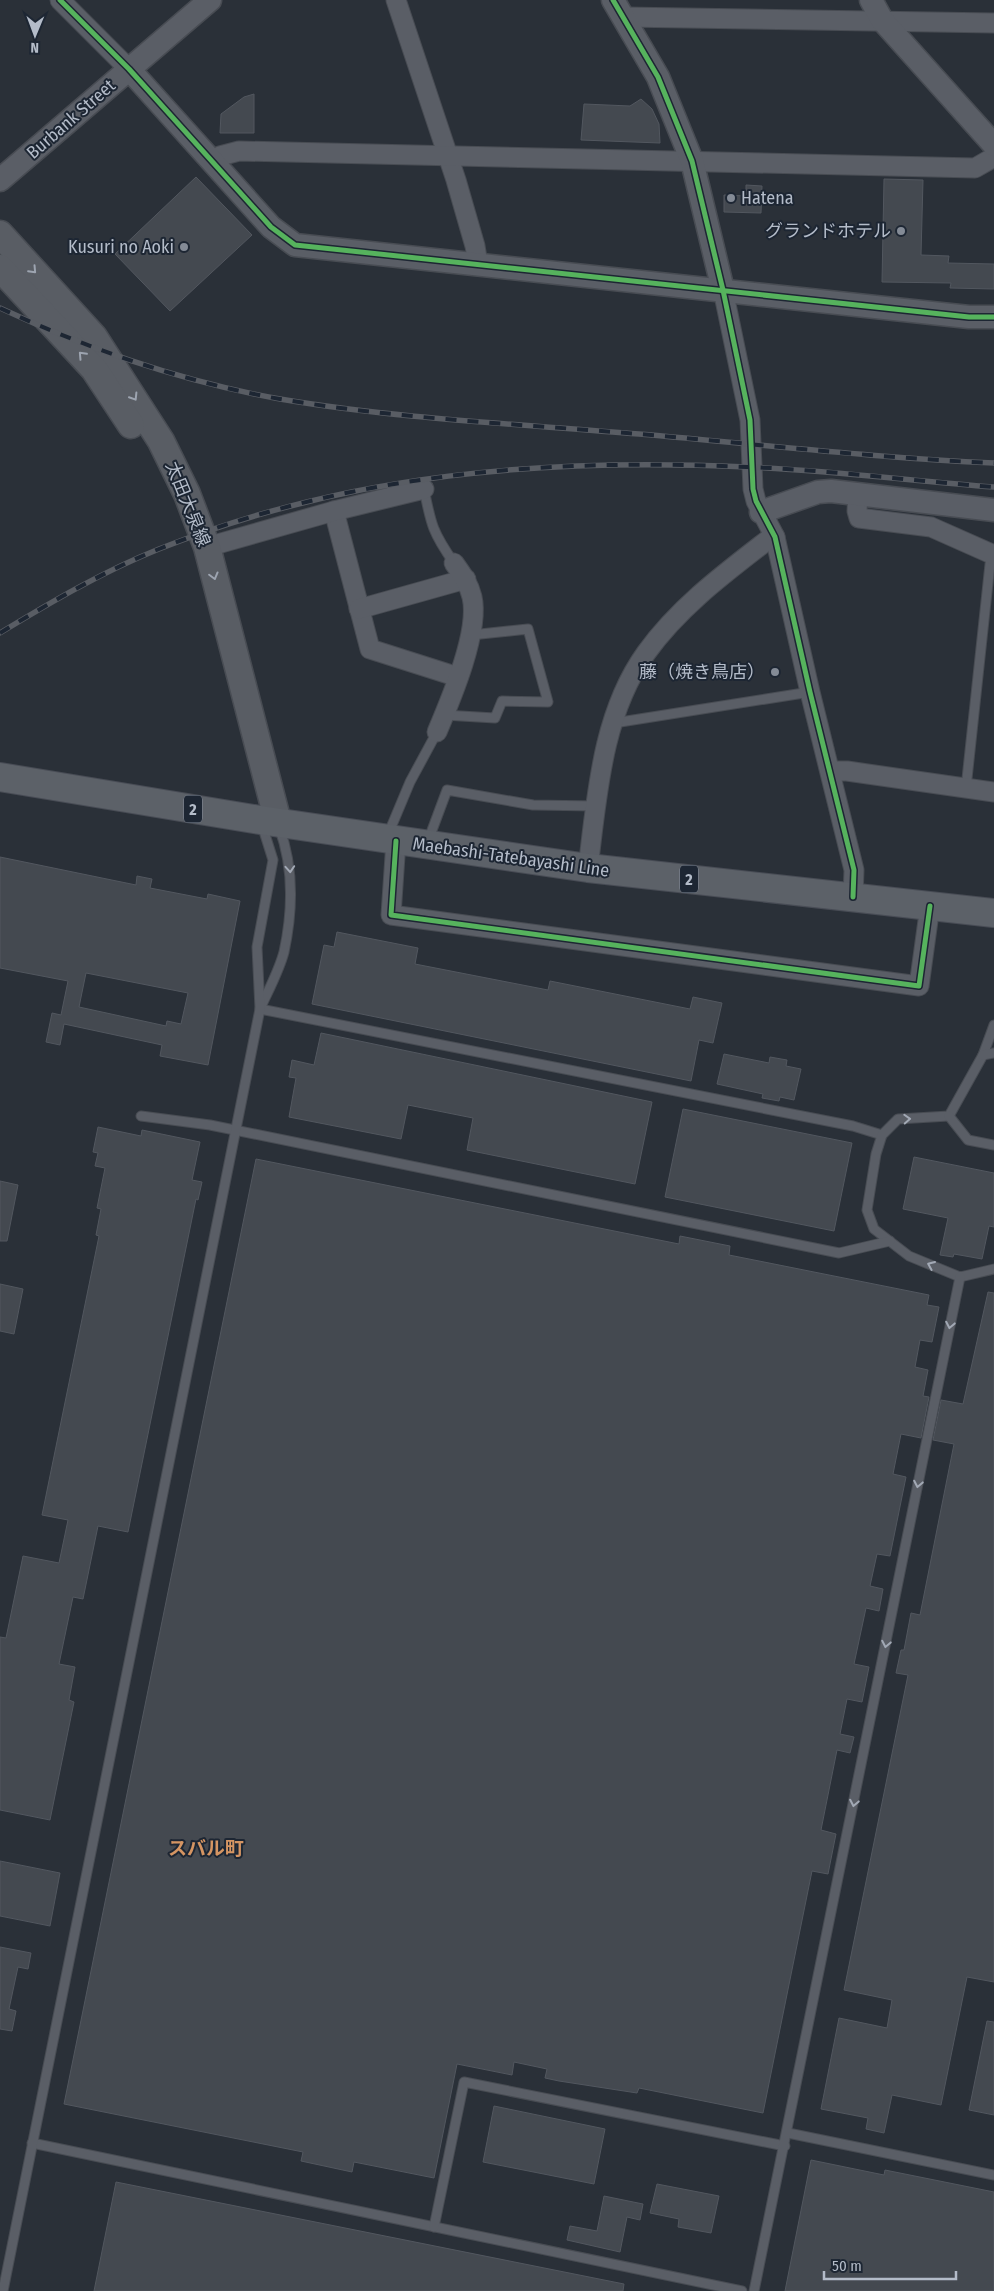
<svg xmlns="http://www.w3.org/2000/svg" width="994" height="2291" font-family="'Fira Sans Condensed','Noto Sans JP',sans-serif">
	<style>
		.building { fill: #444950; stroke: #52575f; fill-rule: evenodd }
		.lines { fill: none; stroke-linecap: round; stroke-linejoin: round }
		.service-casing { stroke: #484c53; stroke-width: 11 }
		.minor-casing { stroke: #484c53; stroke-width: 21 }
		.tertiary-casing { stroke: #484c53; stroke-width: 25 }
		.secondary-casing { stroke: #484c53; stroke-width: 29 }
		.primary-casing { stroke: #484c55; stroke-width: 30 }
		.service { stroke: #5a5e66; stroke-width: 9 }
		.minor { stroke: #5a5e66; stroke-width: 19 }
		.tertiary { stroke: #5a5e66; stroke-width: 22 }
		.secondary { stroke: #595d64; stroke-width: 26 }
		.primary { stroke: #5c6168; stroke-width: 28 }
		.rail-casing { stroke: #595d64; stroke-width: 5.5 }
		.rail { stroke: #1d2633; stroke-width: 4; stroke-dasharray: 11; stroke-linecap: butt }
		.cycleway-casing { stroke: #1d2633; stroke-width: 8 }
		.cycleway { stroke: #56b35d; stroke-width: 5 }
		.oneway { stroke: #9da4b0 }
		.oneway2 { stroke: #a2a9b5 }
		.poi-dot { fill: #848b96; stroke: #1d2633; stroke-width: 2 }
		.labels { text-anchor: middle; stroke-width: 4; stroke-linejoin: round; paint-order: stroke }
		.shield { fill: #1d2633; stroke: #878f9c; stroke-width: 1 }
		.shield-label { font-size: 16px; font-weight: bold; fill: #b4bcc9 }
		.street-label { font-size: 18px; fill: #b4bcc9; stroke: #1d2633 }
		.poi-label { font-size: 18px; fill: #b4bcc9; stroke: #1d2633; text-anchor: end }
		.neighbourhood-label { font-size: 19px; font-weight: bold; fill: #d59563; stroke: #1d2633 }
	</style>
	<rect width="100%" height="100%" fill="#2a3038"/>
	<g class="building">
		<path d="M 254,94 L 254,133 L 220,133 L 221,114 L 244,97 Z"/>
		<path d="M 641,99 L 652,109 L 659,124 L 660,143 L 581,140 L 584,104 L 630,106 Z"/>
		<path d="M 196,177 L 252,235 L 170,311 L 115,254 Z"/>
		<path d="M 884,179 L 923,180 L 921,255 L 949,256 L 948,263 L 994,264 L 994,289 L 950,288 L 951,283 L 882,282 Z"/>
		<path d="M 746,185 L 762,186 L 761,213 L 724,212 L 724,195 L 746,196 Z"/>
		<path d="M 0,857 L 136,885 L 137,876 L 152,879 L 150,888 L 207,899 L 208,894 L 240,901 L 208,1065 L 160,1056 L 162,1045 L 64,1024 L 60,1045 L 46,1042 L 52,1013 L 61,1015 L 68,981 L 0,968 ZM 86,973 L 188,993 L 181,1024 L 167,1021 L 166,1026 L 79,1007 Z"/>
		<path d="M 337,932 L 418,948 L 415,964 L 548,990 L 550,981 L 690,1009 L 693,997 L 722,1003 L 713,1043 L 699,1040 L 691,1081 L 312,1004 L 324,945 L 334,947 Z"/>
		<path d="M 321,1033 L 652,1102 L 635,1184 L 467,1150 L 473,1118 L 408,1105 L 401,1139 L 289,1117 L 296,1078 L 289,1077 L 292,1060 L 314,1065 Z"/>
		<path d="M 724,1054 L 769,1063 L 770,1057 L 787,1060 L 786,1066 L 801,1069 L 794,1100 L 780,1097 L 779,1101 L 762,1098 L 763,1094 L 717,1084 Z"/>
		<path d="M 683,1109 L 852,1143 L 834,1231 L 665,1197 Z"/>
		<path d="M 98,1127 L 141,1136 L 142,1130 L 200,1142 L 192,1180 L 202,1182 L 198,1200 L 196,1199 L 128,1532 L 98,1526 L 83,1599 L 73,1597 L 59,1664 L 75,1667 L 69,1700 L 74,1702 L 50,1820 L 0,1810 L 0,1637 L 6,1638 L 23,1556 L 59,1563 L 68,1520 L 42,1515 L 99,1236 L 96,1235 L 101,1209 L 97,1208 L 105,1168 L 95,1166 L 98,1153 L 93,1152 Z"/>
		<path d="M 914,1157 L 994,1173 L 994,1227 L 989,1226 L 982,1259 L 954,1254 L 953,1257 L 940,1255 L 948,1218 L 903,1209 Z"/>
		<path d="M 256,1159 L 679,1244 L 680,1236 L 730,1246 L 729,1255 L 929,1295 L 927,1305 L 939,1307 L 932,1342 L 920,1340 L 915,1367 L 928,1370 L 923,1396 L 929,1397 L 921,1438 L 901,1434 L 893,1474 L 906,1477 L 890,1556 L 877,1554 L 870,1586 L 883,1589 L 879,1611 L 866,1608 L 854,1664 L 869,1667 L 862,1702 L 847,1699 L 840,1734 L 854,1737 L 850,1753 L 837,1750 L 821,1830 L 836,1834 L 828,1874 L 812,1871 L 763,2113 L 639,2088 L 637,2093 L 559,2081 L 545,2078 L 547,2069 L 514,2062 L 512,2075 L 457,2064 L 434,2178 L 354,2162 L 352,2172 L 301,2161 L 303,2152 L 64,2104 Z"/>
		<path d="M 0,1181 L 18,1185 L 7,1241 L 0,1241 Z"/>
		<path d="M 0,1284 L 23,1289 L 14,1334 L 0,1331 Z"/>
		<path d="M 988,1292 L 994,1293 L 994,1982 L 967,1977 L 941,2105 L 892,2095 L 884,2133 L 866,2129 L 868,2118 L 821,2109 L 839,2018 L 887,2028 L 892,2000 L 844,1990 L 908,1675 L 896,1673 L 901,1650 L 904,1650 L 911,1613 L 920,1615 L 954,1444 L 933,1440 L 941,1400 L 963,1404 Z"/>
		<path d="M 0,1861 L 60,1873 L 50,1926 L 0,1916 Z"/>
		<path d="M 0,1947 L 31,1953 L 28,1969 L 18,1967 L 9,2009 L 16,2011 L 12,2031 L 0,2029 Z"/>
		<path d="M 987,2021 L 994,2022 L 994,2115 L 969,2110 Z"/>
		<path d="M 494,2106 L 605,2129 L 594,2184 L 483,2162 Z"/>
		<path d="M 811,2160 L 884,2175 L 885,2170 L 994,2192 L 994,2291 L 785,2291 Z"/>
		<path d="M 116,2182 L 624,2284 L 623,2291 L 94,2291 Z"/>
		<path d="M 657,2184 L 719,2196 L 711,2233 L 678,2227 L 679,2219 L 650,2213 Z"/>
		<path d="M 604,2196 L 643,2204 L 640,2220 L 627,2217 L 620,2252 L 567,2240 L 570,2226 L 597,2231 Z"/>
	</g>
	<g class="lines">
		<defs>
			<g id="service">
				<path d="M 424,489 C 431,525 433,533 454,563"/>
				<path d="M 444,715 L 495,718 L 502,701 L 548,702 L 528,629 L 471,635"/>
				<path d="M 614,723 L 810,692"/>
				<path d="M 966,788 L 990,564 L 994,554"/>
				<path d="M 279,827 C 294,867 293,910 284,952 C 279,971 268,991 260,1009 L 853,1126 L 882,1135"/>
				<path d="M 387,837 L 410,782 L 437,732"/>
				<path d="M 428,841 L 447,790 L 533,805 L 596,806"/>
				<path d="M 994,1025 L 983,1055 L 949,1116 L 898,1119 L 882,1135 L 876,1154 L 867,1210 L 874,1229 L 909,1256 L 960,1277 L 994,1269"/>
				<path d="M 983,1055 L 994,1053"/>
				<path d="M 141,1116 L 210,1125 L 839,1253 L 890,1241"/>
				<path d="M 949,1116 L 968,1140 L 994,1145"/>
				<path d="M 788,2133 L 994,2175"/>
				<path d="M 32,2143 L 742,2291"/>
				<path d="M 434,2227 L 464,2082 L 785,2146"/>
				<path d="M 3,2291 L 260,1009 L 257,947 L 273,860 L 262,825"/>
				<path d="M 754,2291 L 960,1277"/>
			</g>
			<g id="minor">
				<path d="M 60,0 L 129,69"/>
				<path d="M 396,0 L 456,180 L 475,246 L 478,264"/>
				<path d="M 624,17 L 994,23"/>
				<path d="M 212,162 L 220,156 L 239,151 L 975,168 L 994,157"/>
				<path d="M 723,290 L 750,420 L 753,489 L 756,501 L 775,537 L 810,692 L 854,870 L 853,897"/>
				<path d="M 858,493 L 857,511 L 859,518 L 931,527 L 994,555"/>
				<path d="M 334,511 L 370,649 L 458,677"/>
				<path d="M 207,547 L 334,511 L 424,489"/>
				<path d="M 359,609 L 466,579"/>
				<path d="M 437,732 C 451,699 480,631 472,597 C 469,584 462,574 454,563"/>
				<path d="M 831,771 L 847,771 L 994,792"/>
				<path d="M 396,841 L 391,915 L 919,986 L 930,906"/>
				<path d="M 588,868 C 597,796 602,714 646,653 C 679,607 725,573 769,539 L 775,537"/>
			</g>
			<g id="tertiary">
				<path d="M 613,0 L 658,77 L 692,161 L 723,290"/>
				<path d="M 871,0 L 882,20 L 994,145"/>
				<path d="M 129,69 L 271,227 L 295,245 L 969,317 L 994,317"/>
				<path d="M 0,180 L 210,0"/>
				<path d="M 761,512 L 818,492 L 831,491 L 994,510"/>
			</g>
			<g id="secondary">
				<path d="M 0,234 L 94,337 L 161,441 L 187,494 L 207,547 L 278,822"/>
				<path d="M 0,268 L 94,369 L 131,425"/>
			</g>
			<path id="primary" d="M 0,777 L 260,820 L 588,868 L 994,913"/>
		</defs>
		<use href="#service" class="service-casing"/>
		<use href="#minor" class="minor-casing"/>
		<use href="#tertiary" class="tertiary-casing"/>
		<use href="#secondary" class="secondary-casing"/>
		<use href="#primary" class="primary-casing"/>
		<use href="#service" class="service"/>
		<use href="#minor" class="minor"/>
		<use href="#tertiary" class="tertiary"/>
		<use href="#secondary" class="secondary"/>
		<use href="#primary" class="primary"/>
		<defs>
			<g id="rail">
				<path d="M 0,308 C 88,349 184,382 280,399 C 399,419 519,424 639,434 C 758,444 875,458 994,463"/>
				<path d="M 0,633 C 51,602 104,571 159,549 C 349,473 545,458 747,467 C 830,470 912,481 994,487"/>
			</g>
		</defs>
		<use href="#rail" class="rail-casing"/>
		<use href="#rail" class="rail"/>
		<defs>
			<g id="cycleway">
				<path d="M 60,0 L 129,69 L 271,227 L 295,245 L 969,317 L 994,317"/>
				<path d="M 613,0 L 658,77 L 692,161 L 723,290 L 750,420 L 753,489 L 756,501 L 775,537 L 810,692 L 854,870 L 853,897"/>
				<path d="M 396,841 L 391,915 L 919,986 L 930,906"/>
			</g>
		</defs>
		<use href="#cycleway" class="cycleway-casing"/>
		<use href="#cycleway" class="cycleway"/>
	</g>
	<defs><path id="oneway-chevron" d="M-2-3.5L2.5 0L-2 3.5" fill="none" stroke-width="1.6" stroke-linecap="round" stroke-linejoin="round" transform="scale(1.25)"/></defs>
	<g class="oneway">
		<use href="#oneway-chevron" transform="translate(33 270) rotate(47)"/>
		<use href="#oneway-chevron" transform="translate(82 355) rotate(-133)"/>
		<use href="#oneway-chevron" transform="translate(134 397) rotate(58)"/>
		<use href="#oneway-chevron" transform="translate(214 576) rotate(75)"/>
	</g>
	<g class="oneway2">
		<use href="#oneway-chevron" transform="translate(290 869) rotate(86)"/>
		<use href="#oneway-chevron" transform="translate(907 1119) rotate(-3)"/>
		<use href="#oneway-chevron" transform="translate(931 1265) rotate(-157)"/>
		<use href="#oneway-chevron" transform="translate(950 1325) rotate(101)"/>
		<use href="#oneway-chevron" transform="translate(918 1484) rotate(101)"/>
		<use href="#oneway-chevron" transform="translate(886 1644) rotate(101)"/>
		<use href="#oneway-chevron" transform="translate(854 1803) rotate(101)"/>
	</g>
	<g class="poi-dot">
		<circle cx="731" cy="198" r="5"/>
		<circle cx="901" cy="231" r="5"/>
		<circle cx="184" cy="247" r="5"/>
		<circle cx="775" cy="672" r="5"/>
	</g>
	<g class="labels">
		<g class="shield">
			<rect x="184" y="795.5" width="18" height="27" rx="4"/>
			<rect x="680" y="865.5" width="18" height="27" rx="4"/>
		</g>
		<g class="shield-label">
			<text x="193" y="815">2</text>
			<text x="689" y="885">2</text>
		</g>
		<g class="street-label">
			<text transform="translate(71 119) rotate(-41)" y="6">Burbank Street</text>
			<text transform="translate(188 504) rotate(68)" y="6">太田大泉線</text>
			<text transform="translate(511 857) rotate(8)" y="6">Maebashi-Tatebayashi Line</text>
		</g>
		<g class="poi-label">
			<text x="741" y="204" text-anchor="start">Hatena</text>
			<text x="891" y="237">グランドホテル</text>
			<text x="174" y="253">Kusuri no Aoki</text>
			<text x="765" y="678">藤（焼き鳥店）</text>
		</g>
		<g class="neighbourhood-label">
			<text x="206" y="1855">スバル町</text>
		</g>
	</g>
	<g transform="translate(35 35) rotate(181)" stroke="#1d2633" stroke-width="4" paint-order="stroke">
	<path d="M0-4L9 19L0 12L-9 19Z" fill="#b4bcc9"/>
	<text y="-8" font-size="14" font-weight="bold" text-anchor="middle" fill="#b4bcc9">N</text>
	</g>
	<path d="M824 2271v8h132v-8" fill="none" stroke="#b4bcc9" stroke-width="2.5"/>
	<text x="832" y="2271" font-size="15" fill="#b4bcc9" stroke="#1d2633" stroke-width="4" paint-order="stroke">50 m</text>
</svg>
